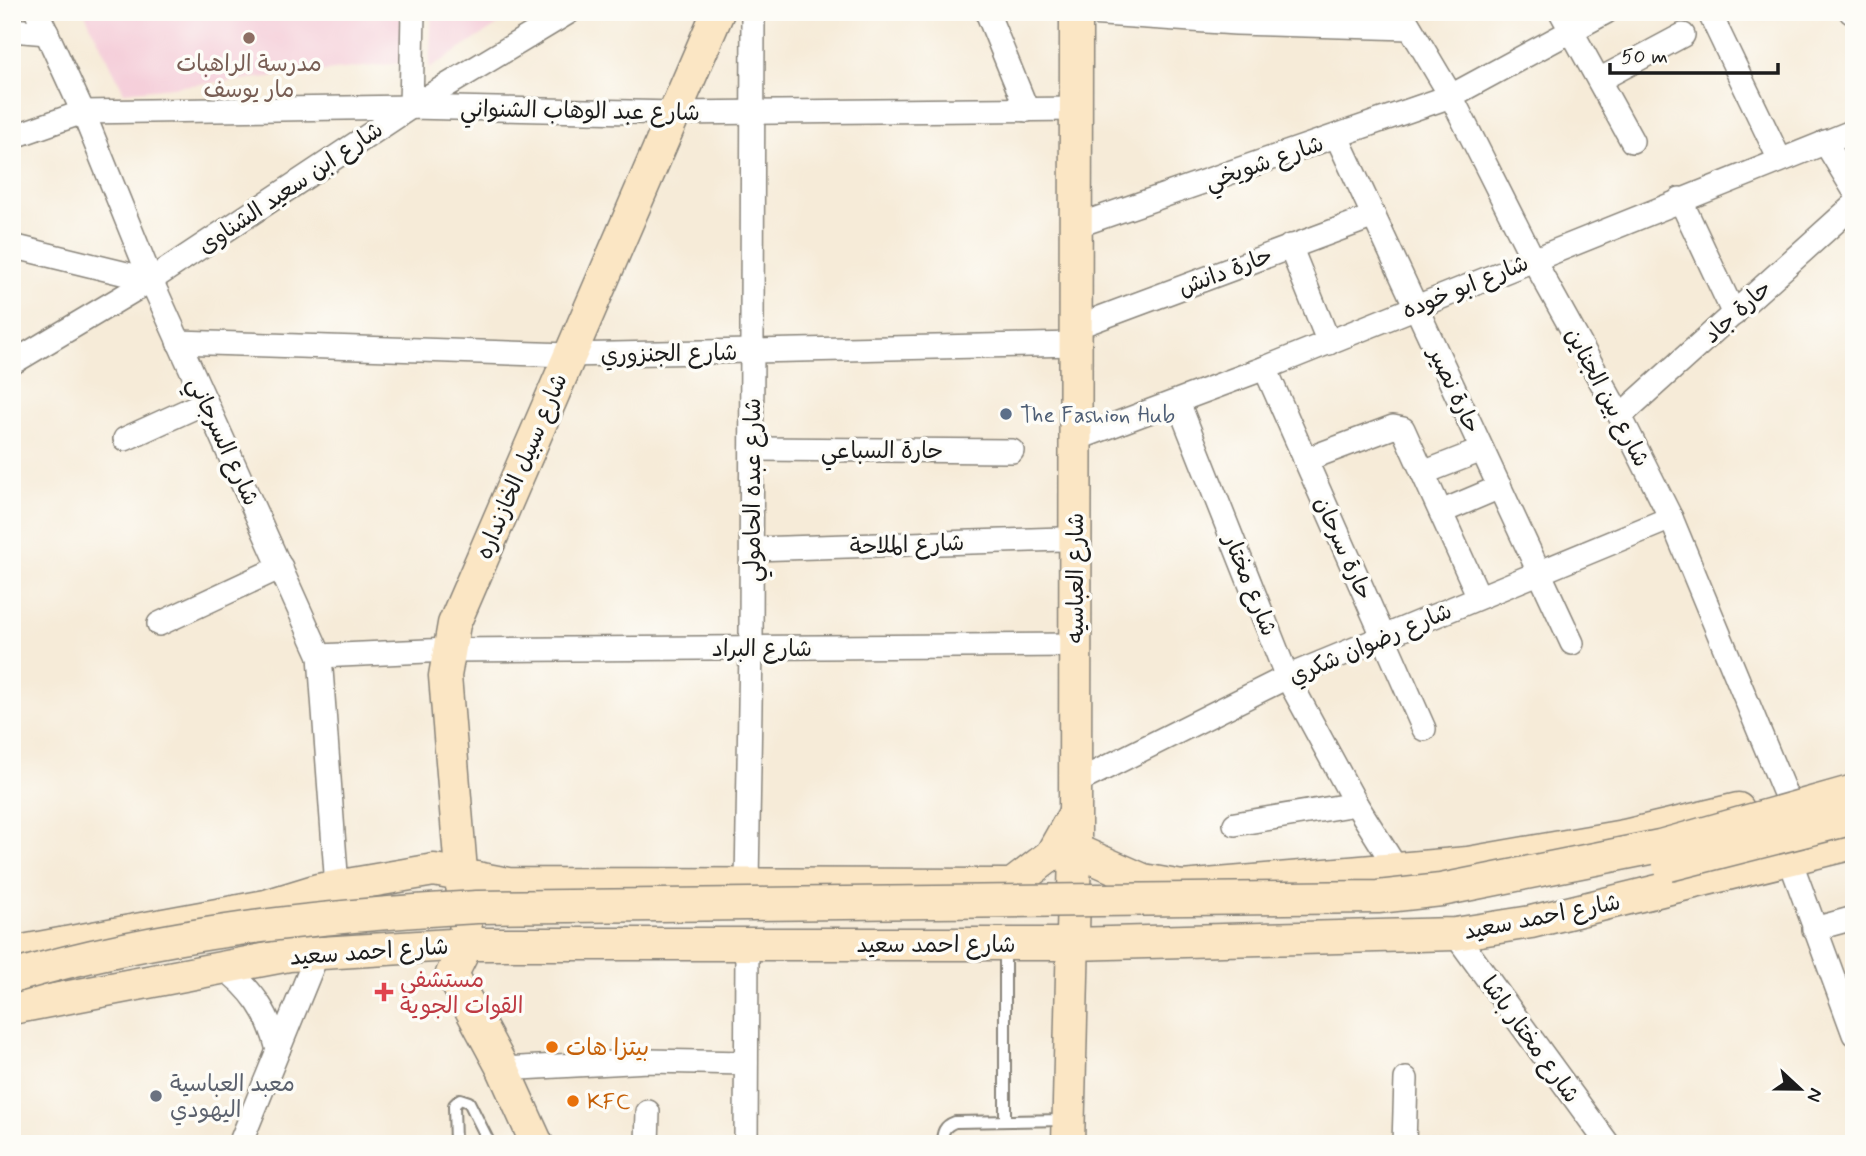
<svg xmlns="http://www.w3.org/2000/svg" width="1866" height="1156" font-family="Mynerve,'Playpen Sans Arabic',sans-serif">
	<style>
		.built { fill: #f5cfda }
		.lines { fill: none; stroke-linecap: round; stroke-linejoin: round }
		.lane-casing { stroke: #89847a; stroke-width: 14 }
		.street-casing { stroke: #89847a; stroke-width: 26 }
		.secondary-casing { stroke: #89847a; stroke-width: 35 }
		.lane { stroke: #fff; stroke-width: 10 }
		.street { stroke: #fff; stroke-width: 23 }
		.secondary { stroke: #fbe6c4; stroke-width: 32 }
		.secondary-bridge-casing { stroke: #89847a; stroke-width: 35; stroke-linecap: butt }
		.secondary-bridge { stroke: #fbe6c4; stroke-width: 32 }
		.education-dot { fill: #8d6e63; stroke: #fdfcf7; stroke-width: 2.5 }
		.service-dot { fill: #5c6f8a; stroke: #fdfcf7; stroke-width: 2.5 }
		.health-dot { fill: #e0444e; stroke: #fdfcf7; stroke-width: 2.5 }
		.food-dot { fill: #e8710a; stroke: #fdfcf7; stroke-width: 2.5 }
		.worship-dot { fill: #6b7280; stroke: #fdfcf7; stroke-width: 2.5 }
		.labels { text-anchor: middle; stroke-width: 7; stroke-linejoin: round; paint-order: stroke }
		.education-label { font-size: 23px; fill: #785e54; stroke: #fdfcf7 }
		.street-label { font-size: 23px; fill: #1c1c1c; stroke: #fdfcf7 }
		.service-label { font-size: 23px; fill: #4e5e75; stroke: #fdfcf7; text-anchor: start }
		.health-label { font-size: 23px; fill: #be3a42; stroke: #fdfcf7; text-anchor: start }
		.food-label { font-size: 23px; fill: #c56008; stroke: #fdfcf7; text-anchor: start }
		.worship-label { font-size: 23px; fill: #5b616d; stroke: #fdfcf7; text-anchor: start }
	</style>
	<rect width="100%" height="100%" fill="#fdfcf7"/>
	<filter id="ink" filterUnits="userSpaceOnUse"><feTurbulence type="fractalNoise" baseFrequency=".0143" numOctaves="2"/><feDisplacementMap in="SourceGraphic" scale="14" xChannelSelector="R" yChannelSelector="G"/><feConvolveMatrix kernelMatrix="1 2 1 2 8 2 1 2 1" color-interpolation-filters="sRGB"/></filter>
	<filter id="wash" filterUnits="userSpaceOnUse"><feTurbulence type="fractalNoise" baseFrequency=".00686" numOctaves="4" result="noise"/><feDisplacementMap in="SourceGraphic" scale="28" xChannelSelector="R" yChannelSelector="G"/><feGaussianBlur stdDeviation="1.57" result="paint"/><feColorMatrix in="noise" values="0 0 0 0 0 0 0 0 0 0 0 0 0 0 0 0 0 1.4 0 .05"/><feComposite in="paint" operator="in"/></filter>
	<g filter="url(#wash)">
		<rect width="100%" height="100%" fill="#f6ebd8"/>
		<g class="built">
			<path d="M 84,12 L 403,12 L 401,63 L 124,92 Z"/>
			<path d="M 432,12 L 518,12 L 429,69 Z"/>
		</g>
	</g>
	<g filter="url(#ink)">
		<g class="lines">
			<defs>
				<g id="lane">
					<path d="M 1005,1121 L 1005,946"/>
					<path d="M 455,1144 L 454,1105 L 460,1099 L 469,1102 L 490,1144"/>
					<path d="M 942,1144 C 942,1132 944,1126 955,1122 L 1066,1120"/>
				</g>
				<g id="street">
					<path d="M 37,12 L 83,112 L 151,280 L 320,656 L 337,887"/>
					<path d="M 987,12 L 1027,110"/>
					<path d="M 1074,12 L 1236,23 L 1410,28"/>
					<path d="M 1401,12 L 1451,96 L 1533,259 L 1620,416 L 1671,518 L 1786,796"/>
					<path d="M 1561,12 L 1632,141"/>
					<path d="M 1709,12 L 1780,160"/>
					<path d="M 1851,12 L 1854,14"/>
					<path d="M 12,30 L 47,33"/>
					<path d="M 1599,80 L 1683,35"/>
					<path d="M 411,107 L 413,12"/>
					<path d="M 12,137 L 83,112 L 411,107 L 674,113 L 1076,109"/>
					<path d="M 1337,137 L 1572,643"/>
					<path d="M 1825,142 L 1854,190"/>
					<path d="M 1680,199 L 1734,314"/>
					<path d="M 1076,226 L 1451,96 L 1606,12"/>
					<path d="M 12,246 L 151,280"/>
					<path d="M 1290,246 L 1329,343"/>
					<path d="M 1076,327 L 1374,216"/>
					<path d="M 178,342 L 569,355 L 1076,344"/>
					<path d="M 12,363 L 151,280 L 411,107 L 569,12"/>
					<path d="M 1265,368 L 1424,729"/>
					<path d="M 1178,402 L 1287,677 L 1356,804 L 1398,871"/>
					<path d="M 1620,416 L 1854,205"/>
					<path d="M 125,439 L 206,402"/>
					<path d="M 1076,439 L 1265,368 L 1854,131"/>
					<path d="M 752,449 L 1012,451"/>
					<path d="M 1305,460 L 1393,427 L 1403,429 L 1479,597"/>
					<path d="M 1423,473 L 1482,450"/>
					<path d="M 1441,512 L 1500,487"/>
					<path d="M 752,549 L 1062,539"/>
					<path d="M 159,624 L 281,567"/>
					<path d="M 320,656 L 448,650 L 1075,645"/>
					<path d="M 1075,783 L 1287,677 L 1671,518"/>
					<path d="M 1235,824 L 1356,804"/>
					<path d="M 1790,860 L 1854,1034"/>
					<path d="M 747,883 L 751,648 L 753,12"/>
					<path d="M 1814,929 L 1854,918"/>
					<path d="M 1455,934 L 1608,1144"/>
					<path d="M 221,966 C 252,988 269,1013 278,1050"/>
					<path d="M 503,1069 L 648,1061 L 746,1063"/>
					<path d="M 240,1144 L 318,952"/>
					<path d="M 647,1144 L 648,1112"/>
					<path d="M 746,1144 L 747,946"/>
					<path d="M 1404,1144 L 1406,1079"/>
				</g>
				<g id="secondary">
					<path d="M 1075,850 L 1143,880 L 1182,887 L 1468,863 L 1624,836 L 1738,809"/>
					<path d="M 12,953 L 266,906 L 318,890 L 434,870 L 508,884 L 1012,885 L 1051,855 L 1073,816"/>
					<path d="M 12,1008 L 289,955 L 467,944 L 1072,944 L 1455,934 L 1531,922 L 1854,843"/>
					<path d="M 537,1144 L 503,1069 L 452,974 L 467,944 L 445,676 L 454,624 L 718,12"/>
					<path d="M 1068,1144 L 1075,850 L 1076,12"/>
				</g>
			</defs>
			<use href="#lane" class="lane-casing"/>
			<use href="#street" class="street-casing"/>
			<use href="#secondary" class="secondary-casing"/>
			<use href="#lane" class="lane"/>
			<use href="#street" class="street"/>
			<use href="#secondary" class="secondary"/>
			<defs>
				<g id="secondary-bridge">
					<path d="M 1669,865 L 1854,818"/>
					<path d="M 12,977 C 164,932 320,916 477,907 L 1378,897 L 1441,890 L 1660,846 L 1854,791"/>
				</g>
			</defs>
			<use href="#secondary-bridge" class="secondary-bridge-casing"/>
			<use href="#secondary-bridge" class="secondary-bridge"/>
		</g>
	</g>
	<circle class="education-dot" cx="249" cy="38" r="7"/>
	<circle class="service-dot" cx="1006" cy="414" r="7"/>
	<path class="health-dot" d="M380.5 981.5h7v7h7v7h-7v7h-7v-7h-7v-7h7z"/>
	<g class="food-dot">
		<circle cx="552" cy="1047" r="7"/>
		<circle cx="573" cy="1101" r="7"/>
	</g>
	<circle class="worship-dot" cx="156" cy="1096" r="7"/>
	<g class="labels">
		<g class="education-label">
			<text x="249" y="71">مدرسة الراهبات<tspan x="249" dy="26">مار يوسف</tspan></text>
		</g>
		<g class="street-label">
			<text transform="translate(580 110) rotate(1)" y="8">شارع عبد الوهاب الشنواني</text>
			<text transform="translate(1264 162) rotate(-19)" y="8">شارع شويخي</text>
			<text transform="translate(290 187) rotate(-34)" y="8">شارع ابن سعيد الشناوى</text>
			<text transform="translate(1225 271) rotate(-21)" y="8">حارة دانش</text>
			<text transform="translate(1465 286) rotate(-22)" y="8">شارع ابو خوده</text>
			<text transform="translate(1737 311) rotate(-42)" y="8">حارة جاد</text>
			<text transform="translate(669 353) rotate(-1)" y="8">شارع الجنزوري</text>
			<text transform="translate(1455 390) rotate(65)" y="8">حارة نصير</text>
			<text transform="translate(1608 397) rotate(62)" y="8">شارع بين الجناين</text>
			<text transform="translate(224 441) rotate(65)" y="8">شارع السرجاني</text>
			<text x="882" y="458">حارة السباعي</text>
			<text transform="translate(521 466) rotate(-67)" y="8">شارع سبيل الخازنداره</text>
			<text transform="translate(752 490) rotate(-90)" y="8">شارع عبده الحامولي</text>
			<text transform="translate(907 544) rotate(-2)" y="8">شارع الملاحة</text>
			<text transform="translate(1344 548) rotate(66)" y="8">حارة سرحان</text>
			<text transform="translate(1075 578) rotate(-90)" y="8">شارع العباسيه</text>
			<text transform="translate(1251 585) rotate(68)" y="8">شارع مختار</text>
			<text transform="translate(1370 643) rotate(-23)" y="8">شارع رضوان شكري</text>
			<text x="762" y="656">شارع البراد</text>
			<text transform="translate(1542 916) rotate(-11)" y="8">شارع احمد سعيد</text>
			<text x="936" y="952">شارع احمد سعيد</text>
			<text transform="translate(369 951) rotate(-4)" y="8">شارع احمد سعيد</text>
			<text transform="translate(1531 1039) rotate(54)" y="8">شارع مختار باشا</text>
		</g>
		<g class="service-label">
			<text x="1020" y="422">The Fashion Hub</text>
		</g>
		<g class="health-label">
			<text x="400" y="987">مستشفى<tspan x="400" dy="26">القوات الجوية</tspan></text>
		</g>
		<g class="food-label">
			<text x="566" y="1055">بيتزا هات</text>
			<text x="587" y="1109">KFC</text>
		</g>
		<g class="worship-label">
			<text x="170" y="1091">معبد العباسية<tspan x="170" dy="26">اليهودي</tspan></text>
		</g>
	</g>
	<rect width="1866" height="1156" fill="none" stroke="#fdfcf7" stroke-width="42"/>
	<g transform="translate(1800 1089) rotate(112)" stroke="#fdfcf7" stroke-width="5" paint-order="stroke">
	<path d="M0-5L12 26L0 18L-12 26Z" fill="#1c1c1c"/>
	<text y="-10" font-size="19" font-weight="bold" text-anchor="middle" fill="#1c1c1c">N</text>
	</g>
	<path d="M1610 63v10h168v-10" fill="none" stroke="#1c1c1c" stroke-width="3.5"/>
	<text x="1621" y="63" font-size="21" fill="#1c1c1c" stroke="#fdfcf7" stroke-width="5" paint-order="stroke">50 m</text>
</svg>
